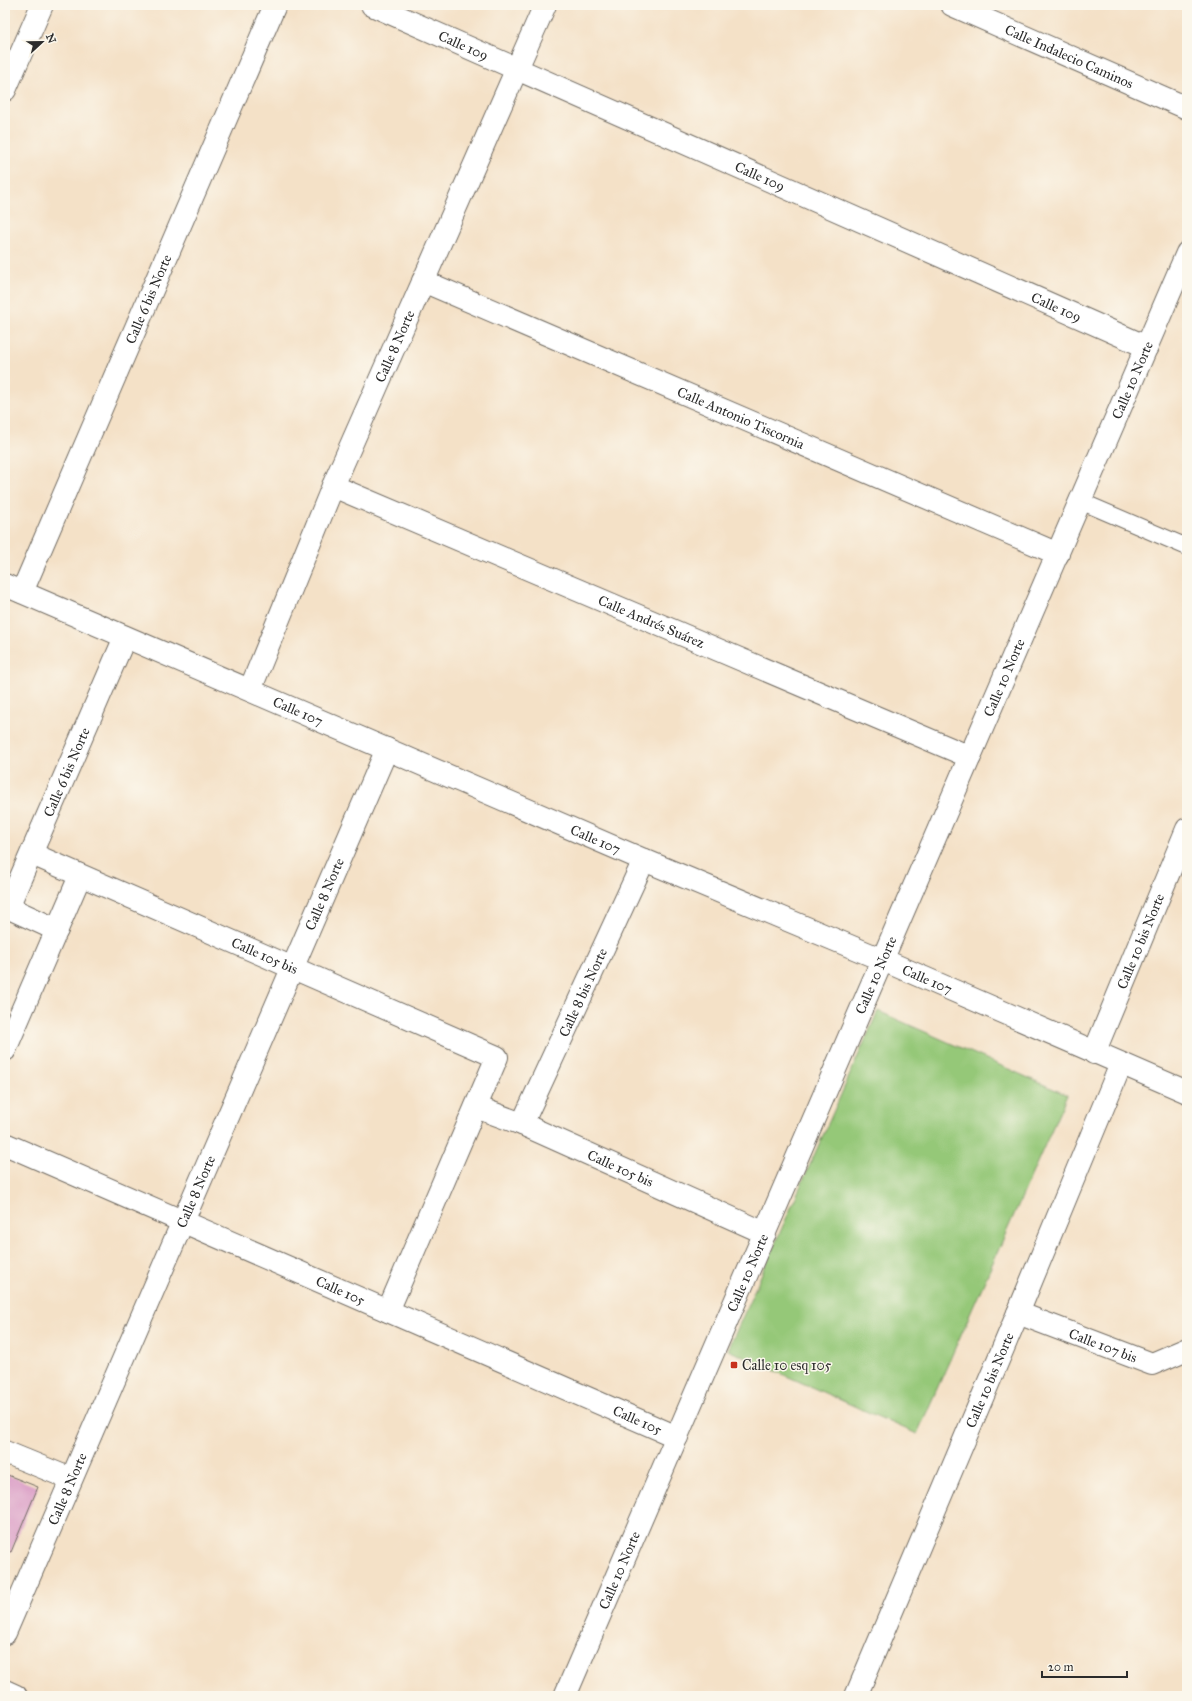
<svg xmlns="http://www.w3.org/2000/svg" width="1192" height="1701" font-family="'IM FELL Great Primer',serif">
	<style>
		.green { fill: #95c878; stroke: #607a52 }
		.building { fill: #dca1c8 }
		.lines { fill: none; stroke-linecap: round; stroke-linejoin: round }
		.pedestrian-casing { stroke: #716b62; stroke-width: 18 }
		.minor-casing { stroke: #716b62; stroke-width: 24 }
		.tertiary-casing { stroke: #716b62; stroke-width: 24 }
		.pedestrian { stroke: #fff; stroke-width: 16 }
		.minor { stroke: #fff; stroke-width: 22 }
		.tertiary { stroke: #fff; stroke-width: 22 }
		.poi-dot { fill: #c8321e; stroke: #fbf7ec; stroke-width: 1.5 }
		.labels { text-anchor: middle; stroke-width: 3; stroke-linejoin: round; paint-order: stroke }
		.street-label { font-size: 14px; fill: #2b2b2b; stroke: #fbf7ec }
		.poi-label { font-size: 14px; fill: #2b2b2b; stroke: #fbf7ec; text-anchor: start }
	</style>
	<rect width="100%" height="100%" fill="#fbf7ec"/>
	<filter id="ink" filterUnits="userSpaceOnUse"><feTurbulence type="fractalNoise" baseFrequency=".025" numOctaves="2"/><feDisplacementMap in="SourceGraphic" scale="8" xChannelSelector="R" yChannelSelector="G"/><feConvolveMatrix kernelMatrix="1 2 1 2 8 2 1 2 1" color-interpolation-filters="sRGB"/></filter>
	<filter id="wash" filterUnits="userSpaceOnUse"><feTurbulence type="fractalNoise" baseFrequency=".012" numOctaves="4" result="noise"/><feDisplacementMap in="SourceGraphic" scale="16" xChannelSelector="R" yChannelSelector="G"/><feGaussianBlur stdDeviation="0.9" result="paint"/><feColorMatrix in="noise" values="0 0 0 0 0 0 0 0 0 0 0 0 0 0 0 0 0 1.4 0 .05"/><feComposite in="paint" operator="in"/></filter>
	<g filter="url(#wash)">
		<rect width="100%" height="100%" fill="#f4e1c7"/>
		<path class="green" d="M 878,1011 L 1067,1095 L 917,1434 L 728,1350 Z"/>
		<g id="blocks">
			<path class="building" d="M 5,1474 L 38,1487 L 11,1552 L 5,1550 Z"/>
		</g>
	</g>
	<g filter="url(#ink)">
		<use href="#blocks" fill-opacity="0" stroke="#716b62" stroke-width="1"/>
		<g class="lines">
			<defs>
				<path id="pedestrian" d="M 1080,501 L 1187,547"/>
				<g id="minor">
					<path id="s1" d="M 372,5 L 1147,347"/>
					<path id="s2" d="M 952,5 L 1187,108"/>
					<path d="M 5,90 L 42,5"/>
					<path id="s3" d="M 423,281 L 1058,554"/>
					<path id="s4" d="M 333,486 L 970,757"/>
					<path id="s5" d="M 22,592 L 275,5"/>
					<path id="s6" d="M 250,690 L 333,486 L 545,5"/>
					<path id="s7" d="M 32,854 L 497,1057 L 388,1311"/>
					<path d="M 5,906 L 57,930"/>
					<path id="s8" d="M 8,907 L 125,637"/>
					<path d="M 5,1050 L 80,876"/>
					<path id="s9" d="M 1094,1053 L 1187,829"/>
					<path id="s10" d="M 476,1107 L 522,1124 L 765,1233"/>
					<path id="s11" d="M 522,1124 L 644,860"/>
					<path id="s12" d="M 5,1144 L 677,1437"/>
					<path id="s13" d="M 1018,1313 L 1152,1364 L 1187,1349"/>
					<path d="M 5,1452 L 71,1479"/>
					<path id="s14" d="M 5,1633 L 387,749"/>
					<path d="M 5,1691 L 16,1696"/>
					<path id="s15" d="M 856,1696 L 1018,1313 L 1121,1064"/>
				</g>
				<g id="tertiary">
					<path id="s16" d="M 5,585 L 644,860 L 883,960 L 1187,1092"/>
					<path id="s17" d="M 565,1696 L 1187,253"/>
				</g>
			</defs>
			<use href="#pedestrian" class="pedestrian-casing"/>
			<use href="#minor" class="minor-casing"/>
			<use href="#tertiary" class="tertiary-casing"/>
			<use href="#pedestrian" class="pedestrian"/>
			<use href="#minor" class="minor"/>
			<use href="#tertiary" class="tertiary"/>
		</g>
	</g>
	<rect class="poi-dot" x="730" y="1361" width="8" height="8" rx="2"/>
	<g class="labels">
		<g class="street-label">
			<text dy="5" stroke="none"><textPath href="#s1" startOffset="100">Calle 109</textPath></text>
			<text dy="5" stroke="none"><textPath href="#s2" startOffset="128">Calle Indalecio Caminos</textPath></text>
			<text dy="5" stroke="none"><textPath href="#s1" startOffset="424">Calle 109</textPath></text>
			<text dy="5" stroke="none"><textPath href="#s5" startOffset="319">Calle 6 bis Norte</textPath></text>
			<text dy="5" stroke="none"><textPath href="#s1" startOffset="748">Calle 109</textPath></text>
			<text dy="5" stroke="none"><textPath href="#s6" startOffset="373">Calle 8 Norte</textPath></text>
			<text dy="5" stroke="none"><textPath href="#s17" startOffset="1433">Calle 10 Norte</textPath></text>
			<text dy="5" stroke="none"><textPath href="#s3" startOffset="346">Calle Antonio Tiscornia</textPath></text>
			<text dy="5" stroke="none"><textPath href="#s4" startOffset="346">Calle Andrés Suárez</textPath></text>
			<text dy="5" stroke="none"><textPath href="#s17" startOffset="1109">Calle 10 Norte</textPath></text>
			<text dy="5" stroke="none"><textPath href="#s16" startOffset="319">Calle 107</textPath></text>
			<text dy="5" stroke="none"><textPath href="#s8" startOffset="147">Calle 6 bis Norte</textPath></text>
			<text dy="5" stroke="none"><textPath href="#s16" startOffset="643">Calle 107</textPath></text>
			<text dy="5" stroke="none"><textPath href="#s14" startOffset="805">Calle 8 Norte</textPath></text>
			<text dy="5" stroke="none"><textPath href="#s9" startOffset="121">Calle 10 bis Norte</textPath></text>
			<text dy="5" stroke="none"><textPath href="#s7" startOffset="254">Calle 105 bis</textPath></text>
			<text dy="5" stroke="none"><textPath href="#s17" startOffset="785">Calle 10 Norte</textPath></text>
			<text dy="5" stroke="none"><textPath href="#s16" startOffset="1003">Calle 107</textPath></text>
			<text dy="5" stroke="none"><textPath href="#s11" startOffset="145">Calle 8 bis Norte</textPath></text>
			<text dy="5" stroke="none"><textPath href="#s10" startOffset="157">Calle 105 bis</textPath></text>
			<text dy="5" stroke="none"><textPath href="#s14" startOffset="481">Calle 8 Norte</textPath></text>
			<text dy="5" stroke="none"><textPath href="#s17" startOffset="461">Calle 10 Norte</textPath></text>
			<text dy="5" stroke="none"><textPath href="#s12" startOffset="366">Calle 105</textPath></text>
			<text dy="5" stroke="none"><textPath href="#s13" startOffset="91">Calle 107 bis</textPath></text>
			<text dy="5" stroke="none"><textPath href="#s15" startOffset="343">Calle 10 bis Norte</textPath></text>
			<text dy="5" stroke="none"><textPath href="#s12" startOffset="690">Calle 105</textPath></text>
			<text dy="5" stroke="none"><textPath href="#s14" startOffset="157">Calle 8 Norte</textPath></text>
			<text dy="5" stroke="none"><textPath href="#s17" startOffset="137">Calle 10 Norte</textPath></text>
		</g>
		<g class="poi-label">
			<text x="742" y="1370">Calle 10 esq 105</text>
		</g>
	</g>
	<rect width="1192" height="1701" fill="none" stroke="#fbf7ec" stroke-width="20"/>
	<g transform="translate(42 42) rotate(68)" stroke="#fbf7ec" stroke-width="3" paint-order="stroke">
	<path d="M0-3L7 15L0 10L-7 15Z" fill="#2b2b2b"/>
	<text y="-6" font-size="11" font-weight="bold" text-anchor="middle" fill="#2b2b2b">N</text>
	</g>
	<path d="M1042 1671v6h85v-6" fill="none" stroke="#2b2b2b" stroke-width="2"/>
	<text x="1048" y="1671" font-size="12" fill="#2b2b2b" stroke="#fbf7ec" stroke-width="3" paint-order="stroke">20 m</text>
</svg>
